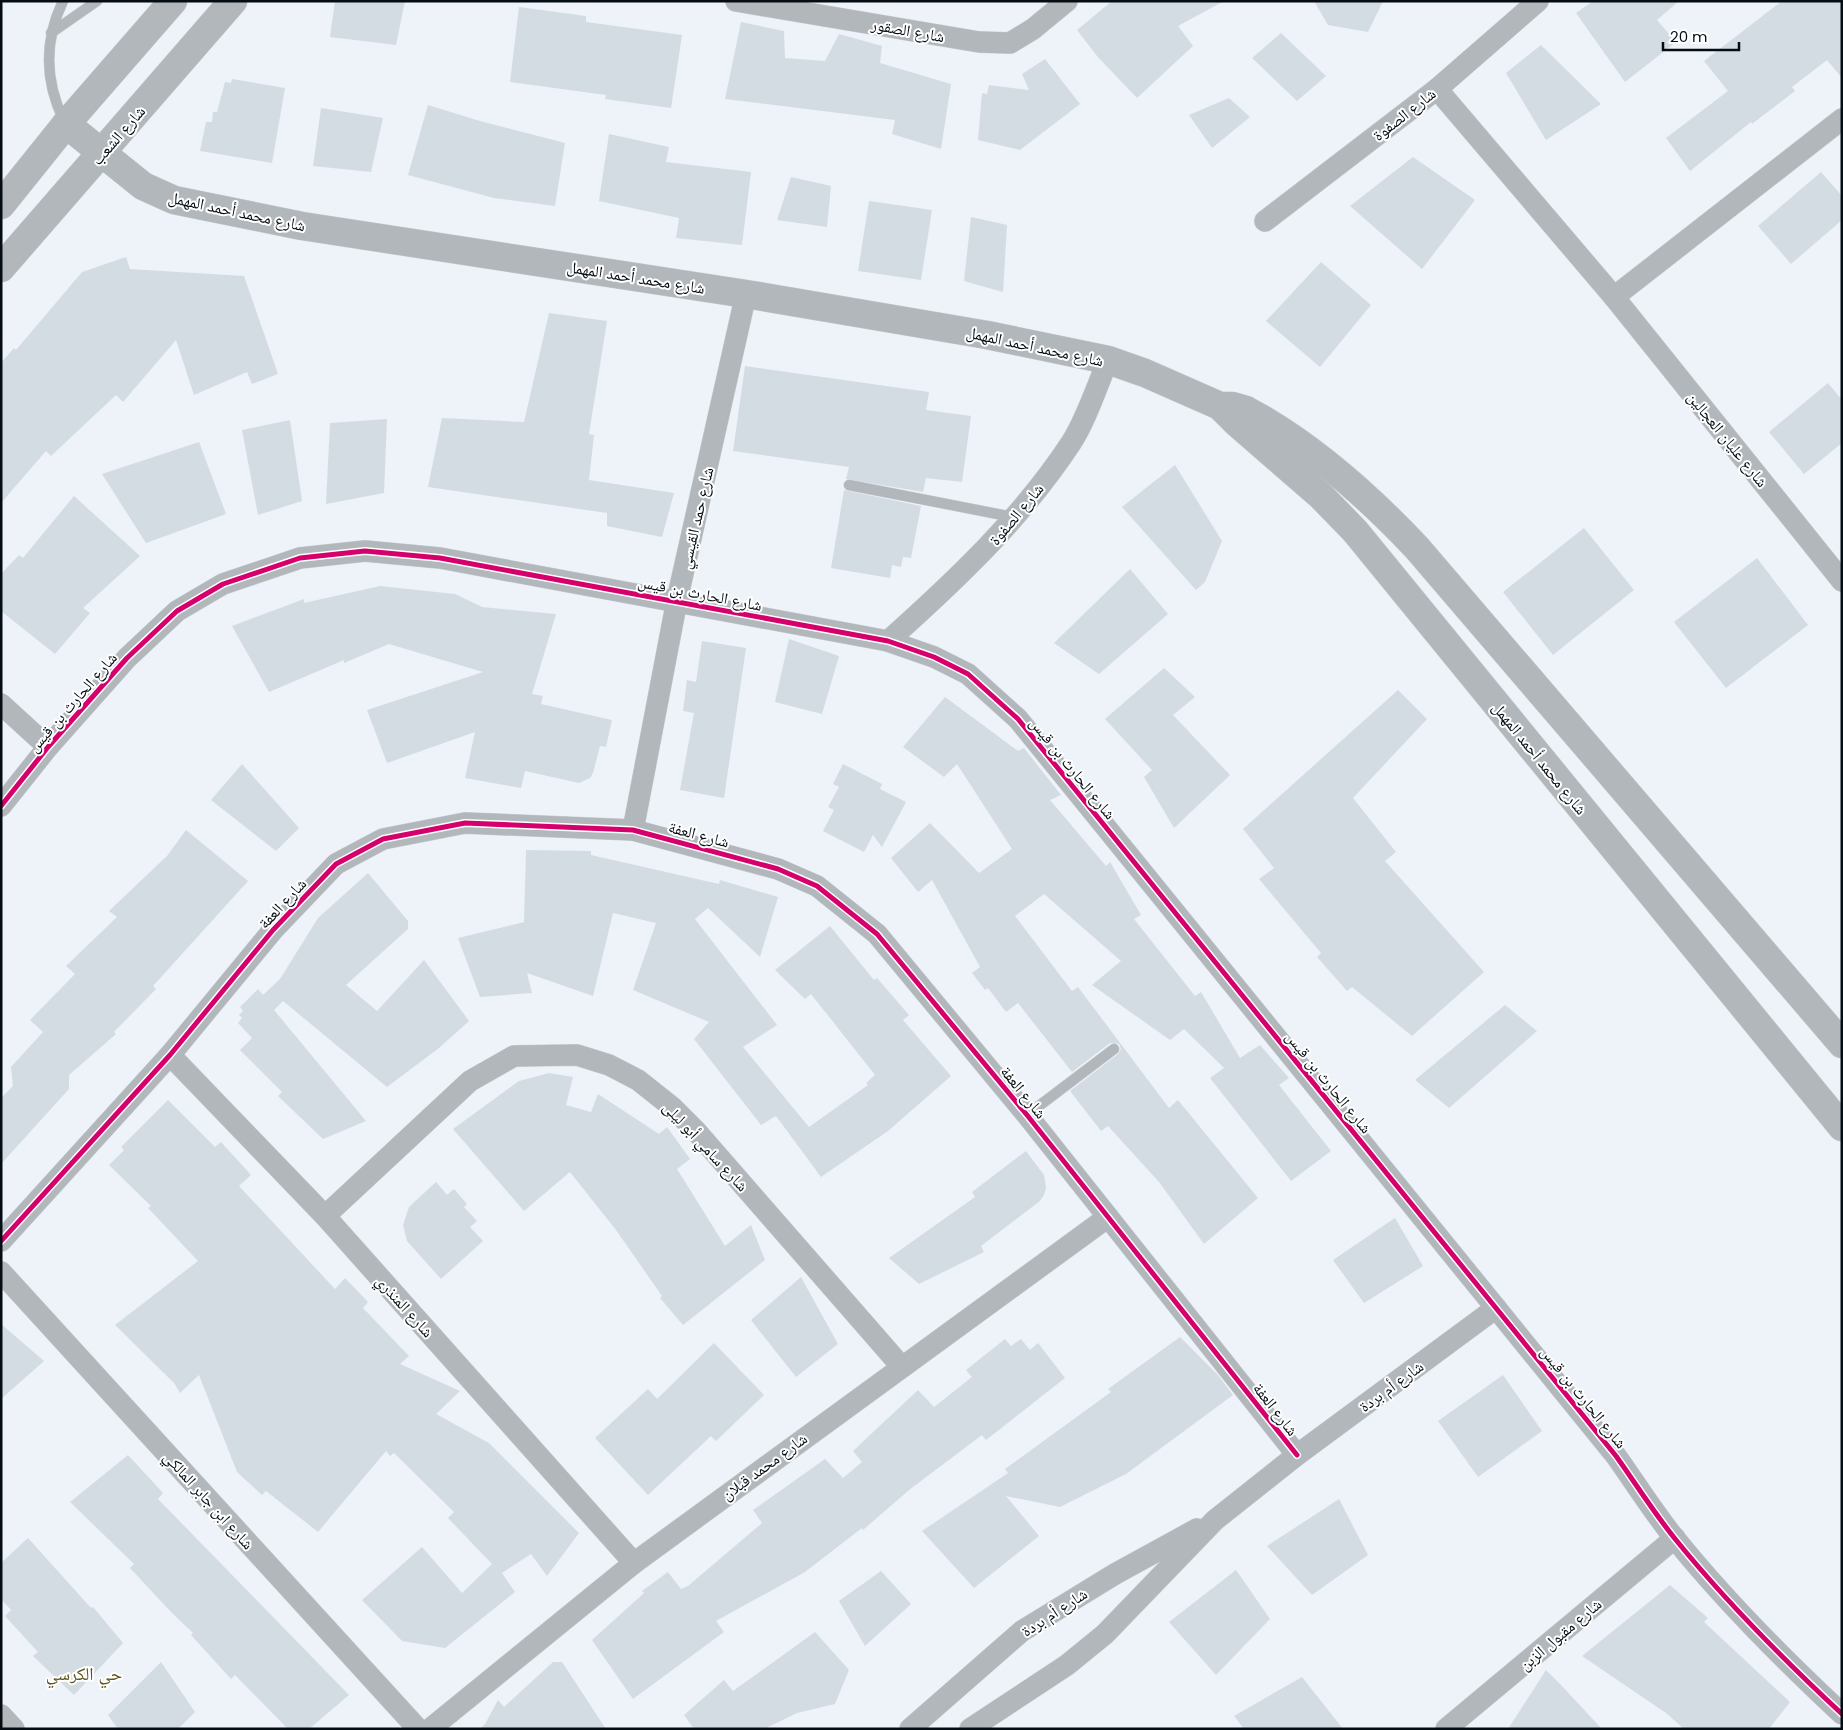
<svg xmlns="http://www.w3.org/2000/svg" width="1843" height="1730" font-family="Poppins,'Noto Naskh Arabic',sans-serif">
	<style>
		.building { fill: #d4dce3 }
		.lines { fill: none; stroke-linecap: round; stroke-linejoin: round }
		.lane-casing { stroke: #c9ced3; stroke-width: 11 }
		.street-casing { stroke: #c9ced3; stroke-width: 22 }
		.secondary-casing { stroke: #c9ced3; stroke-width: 29 }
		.lane { stroke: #b2b7bb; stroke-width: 10 }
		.street { stroke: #b2b7bb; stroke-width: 21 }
		.secondary { stroke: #b1b7ba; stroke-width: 28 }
		.cycleway-casing { stroke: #fff; stroke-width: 8 }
		.cycleway { stroke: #d6006c; stroke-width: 5 }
		.labels { text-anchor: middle; stroke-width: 4; stroke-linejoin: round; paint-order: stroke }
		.street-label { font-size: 16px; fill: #040d13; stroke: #fff }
		.neighbourhood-label { font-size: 18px; fill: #5d5519; stroke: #fff }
	</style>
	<rect width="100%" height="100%" fill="#edf3f8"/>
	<g class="building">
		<path d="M 335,1 L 405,1 L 396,45 L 330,37 Z"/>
		<path d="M 1112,1 L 1224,1 L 1178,26 L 1193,46 L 1137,98 L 1097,56 L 1077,30 Z"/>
		<path d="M 1314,1 L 1383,1 L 1368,32 L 1328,25 Z"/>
		<path d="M 1593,1 L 1679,1 L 1657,20 L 1676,42 L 1625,82 L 1576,13 Z"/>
		<path d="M 1782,1 L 1842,1 L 1842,78 L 1827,60 L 1792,87 L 1795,91 L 1752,124 L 1751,122 L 1690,171 L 1666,138 L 1728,91 L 1704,61 Z"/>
		<path d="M 519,7 L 586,16 L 586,22 L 682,35 L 671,108 L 605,99 L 606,95 L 510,82 Z"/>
		<path d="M 741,22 L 784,31 L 785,58 L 825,61 L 839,34 L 882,46 L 880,63 L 951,84 L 941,149 L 892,134 L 895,120 L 725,99 Z"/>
		<path d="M 1281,33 L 1326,76 L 1297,101 L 1252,58 Z"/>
		<path d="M 1541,45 L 1601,104 L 1546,140 L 1506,73 Z"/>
		<path d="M 1045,59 L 1080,104 L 1020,150 L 978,140 L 982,93 L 987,94 L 989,85 L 1029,90 L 1022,74 Z"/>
		<path d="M 232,79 L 285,88 L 272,163 L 200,151 L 206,122 L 212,122 L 213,112 L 217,112 L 225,82 L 231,83 Z"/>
		<path d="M 1229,98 L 1250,117 L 1212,148 L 1189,115 Z"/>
		<path d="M 428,105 L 480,121 L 565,143 L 555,206 L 494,198 L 408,175 Z"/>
		<path d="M 321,108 L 383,118 L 371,172 L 313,166 Z"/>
		<path d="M 609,134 L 669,147 L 666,162 L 751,172 L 742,245 L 676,238 L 679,218 L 599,201 Z"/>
		<path d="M 1413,157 L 1475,200 L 1422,269 L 1350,206 Z"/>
		<path d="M 1821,172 L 1842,196 L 1842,220 L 1791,264 L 1758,226 Z"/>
		<path d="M 791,177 L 831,186 L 827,227 L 777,220 Z"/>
		<path d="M 869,201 L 932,210 L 921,280 L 858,271 Z"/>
		<path d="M 971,217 L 1007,225 L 1003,292 L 964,281 Z"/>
		<path d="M 126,257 L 130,269 L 244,276 L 278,374 L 252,384 L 247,372 L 194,395 L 176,340 L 123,402 L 116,395 L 51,456 L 46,451 L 1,503 L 1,363 L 14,348 L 16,350 L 82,272 Z"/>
		<path d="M 1321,262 L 1371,305 L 1320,367 L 1266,321 Z"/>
		<path d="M 549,313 L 607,321 L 589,434 L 594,435 L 589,480 L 674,493 L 662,537 L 607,526 L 607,513 L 428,487 L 442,418 L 524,422 Z"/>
		<path d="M 745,366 L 929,392 L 926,410 L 971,416 L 962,482 L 926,478 L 923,492 L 846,479 L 849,467 L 733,451 Z"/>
		<path d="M 1828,383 L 1842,400 L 1842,443 L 1804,474 L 1769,432 Z"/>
		<path d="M 387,419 L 384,493 L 326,504 L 330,423 Z"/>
		<path d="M 290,420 L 302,501 L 258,515 L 242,430 Z"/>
		<path d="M 199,442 L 226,514 L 146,543 L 102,474 Z"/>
		<path d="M 1175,465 L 1222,541 L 1205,582 L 1196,590 L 1122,507 Z"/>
		<path d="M 844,490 L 921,506 L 911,558 L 903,557 L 901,567 L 892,565 L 890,578 L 831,568 Z"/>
		<path d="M 74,496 L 140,556 L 83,608 L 90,613 L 55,654 L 1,611 L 1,574 L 19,555 L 23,558 Z"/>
		<path d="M 1584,528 L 1634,590 L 1553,655 L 1503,592 Z"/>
		<path d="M 1757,558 L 1808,625 L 1726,688 L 1674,622 Z"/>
		<path d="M 1130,569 L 1168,614 L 1099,674 L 1054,643 Z"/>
		<path d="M 380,586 L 455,594 L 482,607 L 556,614 L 532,694 L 543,696 L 541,704 L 612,720 L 606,747 L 600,746 L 593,773 L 590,778 L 579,783 L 525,771 L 521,788 L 465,778 L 475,732 L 387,763 L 367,710 L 483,672 L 389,644 L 344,663 L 344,660 L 269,692 L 232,626 L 304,599 L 304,603 Z"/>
		<path d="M 789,639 L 839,656 L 822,714 L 775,702 Z"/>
		<path d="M 702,641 L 746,648 L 724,798 L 680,790 L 694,713 L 683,711 L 687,680 L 696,682 Z"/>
		<path d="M 1164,668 L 1195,697 L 1173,715 L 1230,775 L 1174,828 L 1144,777 L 1152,770 L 1105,719 Z"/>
		<path d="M 1398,690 L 1427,719 L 1353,798 L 1396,852 L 1385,861 L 1484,972 L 1412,1036 L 1352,987 L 1347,991 L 1317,957 L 1321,953 L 1259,879 L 1274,868 L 1243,829 Z"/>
		<path d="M 945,697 L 1018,751 L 1024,748 L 1061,795 L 1050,800 L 1106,866 L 1110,862 L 1141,915 L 1134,919 L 1195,996 L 1201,992 L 1240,1058 L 1260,1045 L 1289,1078 L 1279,1085 L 1331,1151 L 1291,1181 L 1210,1078 L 1224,1068 L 1184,1029 L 1170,1040 L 1092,985 L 1121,961 L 1044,894 L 1015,916 L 1072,991 L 1078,987 L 1169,1108 L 1178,1100 L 1258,1198 L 1204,1244 L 1159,1182 L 1108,1126 L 1101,1131 L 1070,1091 L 1118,1054 L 1121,1049 L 1119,1044 L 1110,1043 L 1072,1072 L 1018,1003 L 1006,1012 L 988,988 L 985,990 L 972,973 L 980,967 L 932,880 L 918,892 L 891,858 L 930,823 L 979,873 L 1012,849 L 957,764 L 944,777 L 903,747 Z"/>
		<path d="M 242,764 L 299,828 L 276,851 L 211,800 Z"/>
		<path d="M 843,764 L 882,784 L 880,789 L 906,802 L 882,847 L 873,835 L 864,852 L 823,831 L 834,810 L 828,807 L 839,787 L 833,784 Z"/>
		<path d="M 186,830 L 248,881 L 153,986 L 156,989 L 114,1032 L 116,1034 L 69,1075 L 69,1089 L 1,1164 L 1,1098 L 13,1086 L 11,1067 L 43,1032 L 30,1020 L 75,974 L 66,966 L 117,917 L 109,911 L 167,856 Z"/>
		<path d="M 526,850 L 591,851 L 591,855 L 719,884 L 720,880 L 778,897 L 760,957 L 708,908 L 695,919 L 777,1025 L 743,1047 L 809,1127 L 868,1085 L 866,1083 L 875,1075 L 811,994 L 805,999 L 775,970 L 830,926 L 874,980 L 877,978 L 909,1015 L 903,1020 L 951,1076 L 888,1131 L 821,1177 L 776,1116 L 761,1125 L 694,1039 L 709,1022 L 633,990 L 656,923 L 613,913 L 593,996 L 527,973 L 532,993 L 480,997 L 458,938 L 524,922 Z"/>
		<path d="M 368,873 L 408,921 L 408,929 L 346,985 L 377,1011 L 424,960 L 469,1021 L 439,1048 L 387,1087 L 283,1001 L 274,1010 L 366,1121 L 323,1139 L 278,1096 L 282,1092 L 240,1050 L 252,1038 L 238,1023 L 242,1018 L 239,1015 L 243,1011 L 240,1007 L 258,989 L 263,995 L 280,979 L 318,918 Z"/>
		<path d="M 1505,1005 L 1537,1031 L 1449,1108 L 1415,1080 Z"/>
		<path d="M 549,1073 L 573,1077 L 566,1105 L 591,1112 L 598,1094 L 659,1134 L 667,1127 L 690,1159 L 677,1169 L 725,1246 L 751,1225 L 765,1260 L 683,1325 L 660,1298 L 662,1296 L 616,1230 L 570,1172 L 524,1211 L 453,1129 L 519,1081 Z"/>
		<path d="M 168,1100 L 215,1147 L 221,1142 L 251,1175 L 239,1186 L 335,1289 L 345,1278 L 368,1302 L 363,1308 L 409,1356 L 400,1364 L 460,1391 L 436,1414 L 489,1443 L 579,1533 L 547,1576 L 531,1554 L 502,1573 L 515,1592 L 445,1648 L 402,1641 L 362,1600 L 422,1547 L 462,1593 L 492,1564 L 448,1518 L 454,1512 L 394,1453 L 390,1456 L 386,1451 L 318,1532 L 266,1491 L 262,1495 L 237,1472 L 199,1375 L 180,1393 L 174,1383 L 115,1325 L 198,1261 L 148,1208 L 151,1206 L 109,1165 L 124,1150 L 121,1147 Z"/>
		<path d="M 1026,1151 L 1044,1175 L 1046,1188 L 1044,1195 L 1040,1201 L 981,1246 L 984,1252 L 919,1284 L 889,1258 L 975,1197 L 972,1192 Z"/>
		<path d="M 436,1182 L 447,1195 L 454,1189 L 467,1204 L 464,1207 L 477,1221 L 470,1227 L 483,1241 L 441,1279 L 407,1241 L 403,1225 L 409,1207 Z"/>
		<path d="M 1395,1218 L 1423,1266 L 1364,1303 L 1333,1260 Z"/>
		<path d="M 801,1277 L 838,1344 L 796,1377 L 751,1320 Z"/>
		<path d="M 1,1324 L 44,1361 L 1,1399 Z"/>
		<path d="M 1180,1337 L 1218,1375 L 1233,1395 L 1126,1474 L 1060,1507 L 1006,1496 L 1039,1536 L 974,1588 L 922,1531 L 1008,1473 L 1005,1469 L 1111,1392 L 1108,1389 Z"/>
		<path d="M 1005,1339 L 1011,1346 L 1021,1339 L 1030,1350 L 1038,1343 L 1065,1378 L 986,1440 L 982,1435 L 909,1490 L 863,1530 L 862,1528 L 805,1572 L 716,1621 L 724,1632 L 633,1699 L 592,1640 L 644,1593 L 642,1591 L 668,1572 L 681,1589 L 688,1586 L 762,1523 L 753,1510 L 825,1459 L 843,1478 L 862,1462 L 853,1451 L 918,1390 L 934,1407 L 972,1377 L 966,1370 Z"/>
		<path d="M 714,1343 L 764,1395 L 716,1441 L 711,1436 L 648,1495 L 595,1438 L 648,1389 L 657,1399 Z"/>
		<path d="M 1503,1375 L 1542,1431 L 1478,1477 L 1438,1421 Z"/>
		<path d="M 128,1455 L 163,1493 L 158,1499 L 349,1695 L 309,1729 L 288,1729 L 235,1675 L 231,1679 L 191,1635 L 193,1633 L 172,1613 L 130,1568 L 134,1564 L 70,1502 Z"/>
		<path d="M 1339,1499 L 1368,1555 L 1312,1595 L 1267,1546 Z"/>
		<path d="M 28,1538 L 91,1608 L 93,1607 L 123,1643 L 74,1695 L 33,1656 L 38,1652 L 5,1616 L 11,1610 L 1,1599 L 1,1563 Z"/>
		<path d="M 1236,1570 L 1270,1619 L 1216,1675 L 1169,1622 Z"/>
		<path d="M 881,1571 L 911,1604 L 865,1646 L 839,1601 Z"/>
		<path d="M 1670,1585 L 1708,1618 L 1704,1622 L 1790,1702 L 1769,1729 L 1684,1729 L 1666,1713 L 1582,1656 Z"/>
		<path d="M 815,1632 L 849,1670 L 835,1704 L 797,1713 L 764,1729 L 694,1729 L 684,1715 L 724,1680 L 733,1691 Z"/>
		<path d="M 161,1662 L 195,1712 L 178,1729 L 118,1729 L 108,1715 Z"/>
		<path d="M 553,1662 L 562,1662 L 606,1729 L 480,1729 L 485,1724 L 498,1700 L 504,1707 Z"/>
		<path d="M 1546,1670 L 1561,1685 L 1602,1729 L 1508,1729 Z"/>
		<path d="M 1302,1677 L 1343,1729 L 1244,1729 L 1234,1716 Z"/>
	</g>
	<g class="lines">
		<defs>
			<g id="lane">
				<path d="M 63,1 C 44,41 45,82 64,121"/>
				<path d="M 51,33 L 97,1"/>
				<path d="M 849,485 L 1013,517"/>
				<path d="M 1027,1115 L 1114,1049"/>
			</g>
			<g id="street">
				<path d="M 736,1 L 979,42 L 1010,43 L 1033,29 L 1067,1"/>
				<path d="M 1437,89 L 1614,297 L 1842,581"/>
				<path d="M 1265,221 L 1437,89 L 1538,1"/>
				<path d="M 1614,297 L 1842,119"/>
				<path d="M 888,641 C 955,581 1021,519 1071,443 C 1086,420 1097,386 1108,360"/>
				<path d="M 1,704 L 48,747"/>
				<path d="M 1,806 L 48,747 L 127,658 L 177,611 L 223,584 L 300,558 L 365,551 L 440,558 L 888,641 L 934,657 L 968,674 L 1018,719 L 1616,1456 C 1636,1484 1654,1513 1676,1540 C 1727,1603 1783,1659 1842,1714"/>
				<path d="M 633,830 L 677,600 L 746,294"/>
				<path d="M 170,1055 L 325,1216 L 634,1563"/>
				<path d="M 325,1216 L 470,1081 L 514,1056 L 577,1055 L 609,1065 L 638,1080 L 672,1107 L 696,1131 L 901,1366"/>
				<path d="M 1,1241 L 170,1055 L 273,930 L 336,864 L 383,839 L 465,823 L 633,830 L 778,869 L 817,886 L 877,934 L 1027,1115 L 1297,1455"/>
				<path d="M 1,1272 L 418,1729"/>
				<path d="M 1,1715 L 14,1729"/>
				<path d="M 430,1729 L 634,1563 L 1108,1217"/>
				<path d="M 910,1729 L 1022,1631 L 1115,1574 L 1197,1529"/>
				<path d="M 970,1729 L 1067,1665 L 1105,1634 L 1215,1520 L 1297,1455 L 1496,1308"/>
				<path d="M 1446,1729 L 1675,1538"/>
			</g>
			<g id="secondary">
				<path d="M 66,124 L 143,186 L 174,200 L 302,226 L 746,294 L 987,335 L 1108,360 L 1145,373 L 1220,406 L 1232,406 L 1246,410 C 1308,443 1369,497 1417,548 L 1842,1044"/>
				<path d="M 1,205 L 66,124 L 173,1"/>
				<path d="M 1,268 L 233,1"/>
				<path d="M 1221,407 L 1237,423 L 1321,496 L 1355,531 L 1842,1127"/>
			</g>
		</defs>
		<use href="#lane" class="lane-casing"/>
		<use href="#street" class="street-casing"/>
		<use href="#secondary" class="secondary-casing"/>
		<use href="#lane" class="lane"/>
		<use href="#street" class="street"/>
		<use href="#secondary" class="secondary"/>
		<defs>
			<g id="cycleway">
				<path d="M 1,806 L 48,747 L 127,658 L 177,611 L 223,584 L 300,558 L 365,551 L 440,558 L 888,641 L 934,657 L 968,674 L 1018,719 L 1616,1456 C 1636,1484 1654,1513 1676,1540 C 1727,1603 1783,1659 1842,1714"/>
				<path d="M 1,1241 L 170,1055 L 273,930 L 336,864 L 383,839 L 465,823 L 633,830 L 778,869 L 817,886 L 877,934 L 1027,1115 L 1297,1455"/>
			</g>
		</defs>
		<use href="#cycleway" class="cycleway-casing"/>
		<use href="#cycleway" class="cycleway"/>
	</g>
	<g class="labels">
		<g class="street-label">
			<text transform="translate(908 30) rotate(10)" y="6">شارع الصقور</text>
			<text transform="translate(1404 114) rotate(-38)" y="6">شارع الصفوة</text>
			<text transform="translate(118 135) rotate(-49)" y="6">شارع الشعب</text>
			<text transform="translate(237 211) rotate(12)" y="6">شارع محمد أحمد المهمل</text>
			<text transform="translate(636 277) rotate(9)" y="6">شارع محمد أحمد المهمل</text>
			<text transform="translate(1035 346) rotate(12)" y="6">شارع محمد أحمد المهمل</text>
			<text transform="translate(1728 439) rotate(51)" y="6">شارع عليان العجالين</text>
			<text transform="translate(1016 514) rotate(-50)" y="6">شارع الصفوة</text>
			<text transform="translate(696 518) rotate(-77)" y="6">شارع حمد القيسي</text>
			<text transform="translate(700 593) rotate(11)" y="6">شارع الحارث بن قيس</text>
			<text transform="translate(72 702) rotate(-49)" y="6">شارع الحارث بن قيس</text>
			<text transform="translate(1540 758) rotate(51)" y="6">شارع محمد أحمد المهمل</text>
			<text transform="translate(1073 768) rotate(51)" y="6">شارع الحارث بن قيس</text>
			<text transform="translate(699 834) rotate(15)" y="6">شارع العفة</text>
			<text transform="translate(282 903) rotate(-47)" y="6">شارع العفة</text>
			<text transform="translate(1329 1082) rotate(51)" y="6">شارع الحارث بن قيس</text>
			<text transform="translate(1024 1092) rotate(51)" y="6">شارع العفة</text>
			<text transform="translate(706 1146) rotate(47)" y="6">شارع سامي أبو ليلى</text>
			<text transform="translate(405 1306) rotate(48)" y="6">شارع المنذري</text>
			<text transform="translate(1391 1386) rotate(-36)" y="6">شارع أم بردة</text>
			<text transform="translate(1584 1397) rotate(51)" y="6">شارع الحارث بن قيس</text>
			<text transform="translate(1276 1409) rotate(52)" y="6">شارع العفة</text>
			<text transform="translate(764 1466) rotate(-36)" y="6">شارع محمد قبلان</text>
			<text transform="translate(209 1500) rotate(48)" y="6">شارع ابن جابر المالكي</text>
			<text transform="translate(1054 1612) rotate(-33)" y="6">شارع أم بردة</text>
			<text transform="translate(1560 1634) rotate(-40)" y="6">شارع مقبول الزبن</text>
		</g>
		<g class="neighbourhood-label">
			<text x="84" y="1680">حي الكرسي</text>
		</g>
	</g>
	<rect width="1843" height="1730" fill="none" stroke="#040d13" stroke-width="5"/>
	<path d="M1663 42v8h76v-8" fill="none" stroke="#040d13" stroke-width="2.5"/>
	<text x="1670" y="42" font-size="15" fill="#040d13" stroke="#ffffff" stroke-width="4" paint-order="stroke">20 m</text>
</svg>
